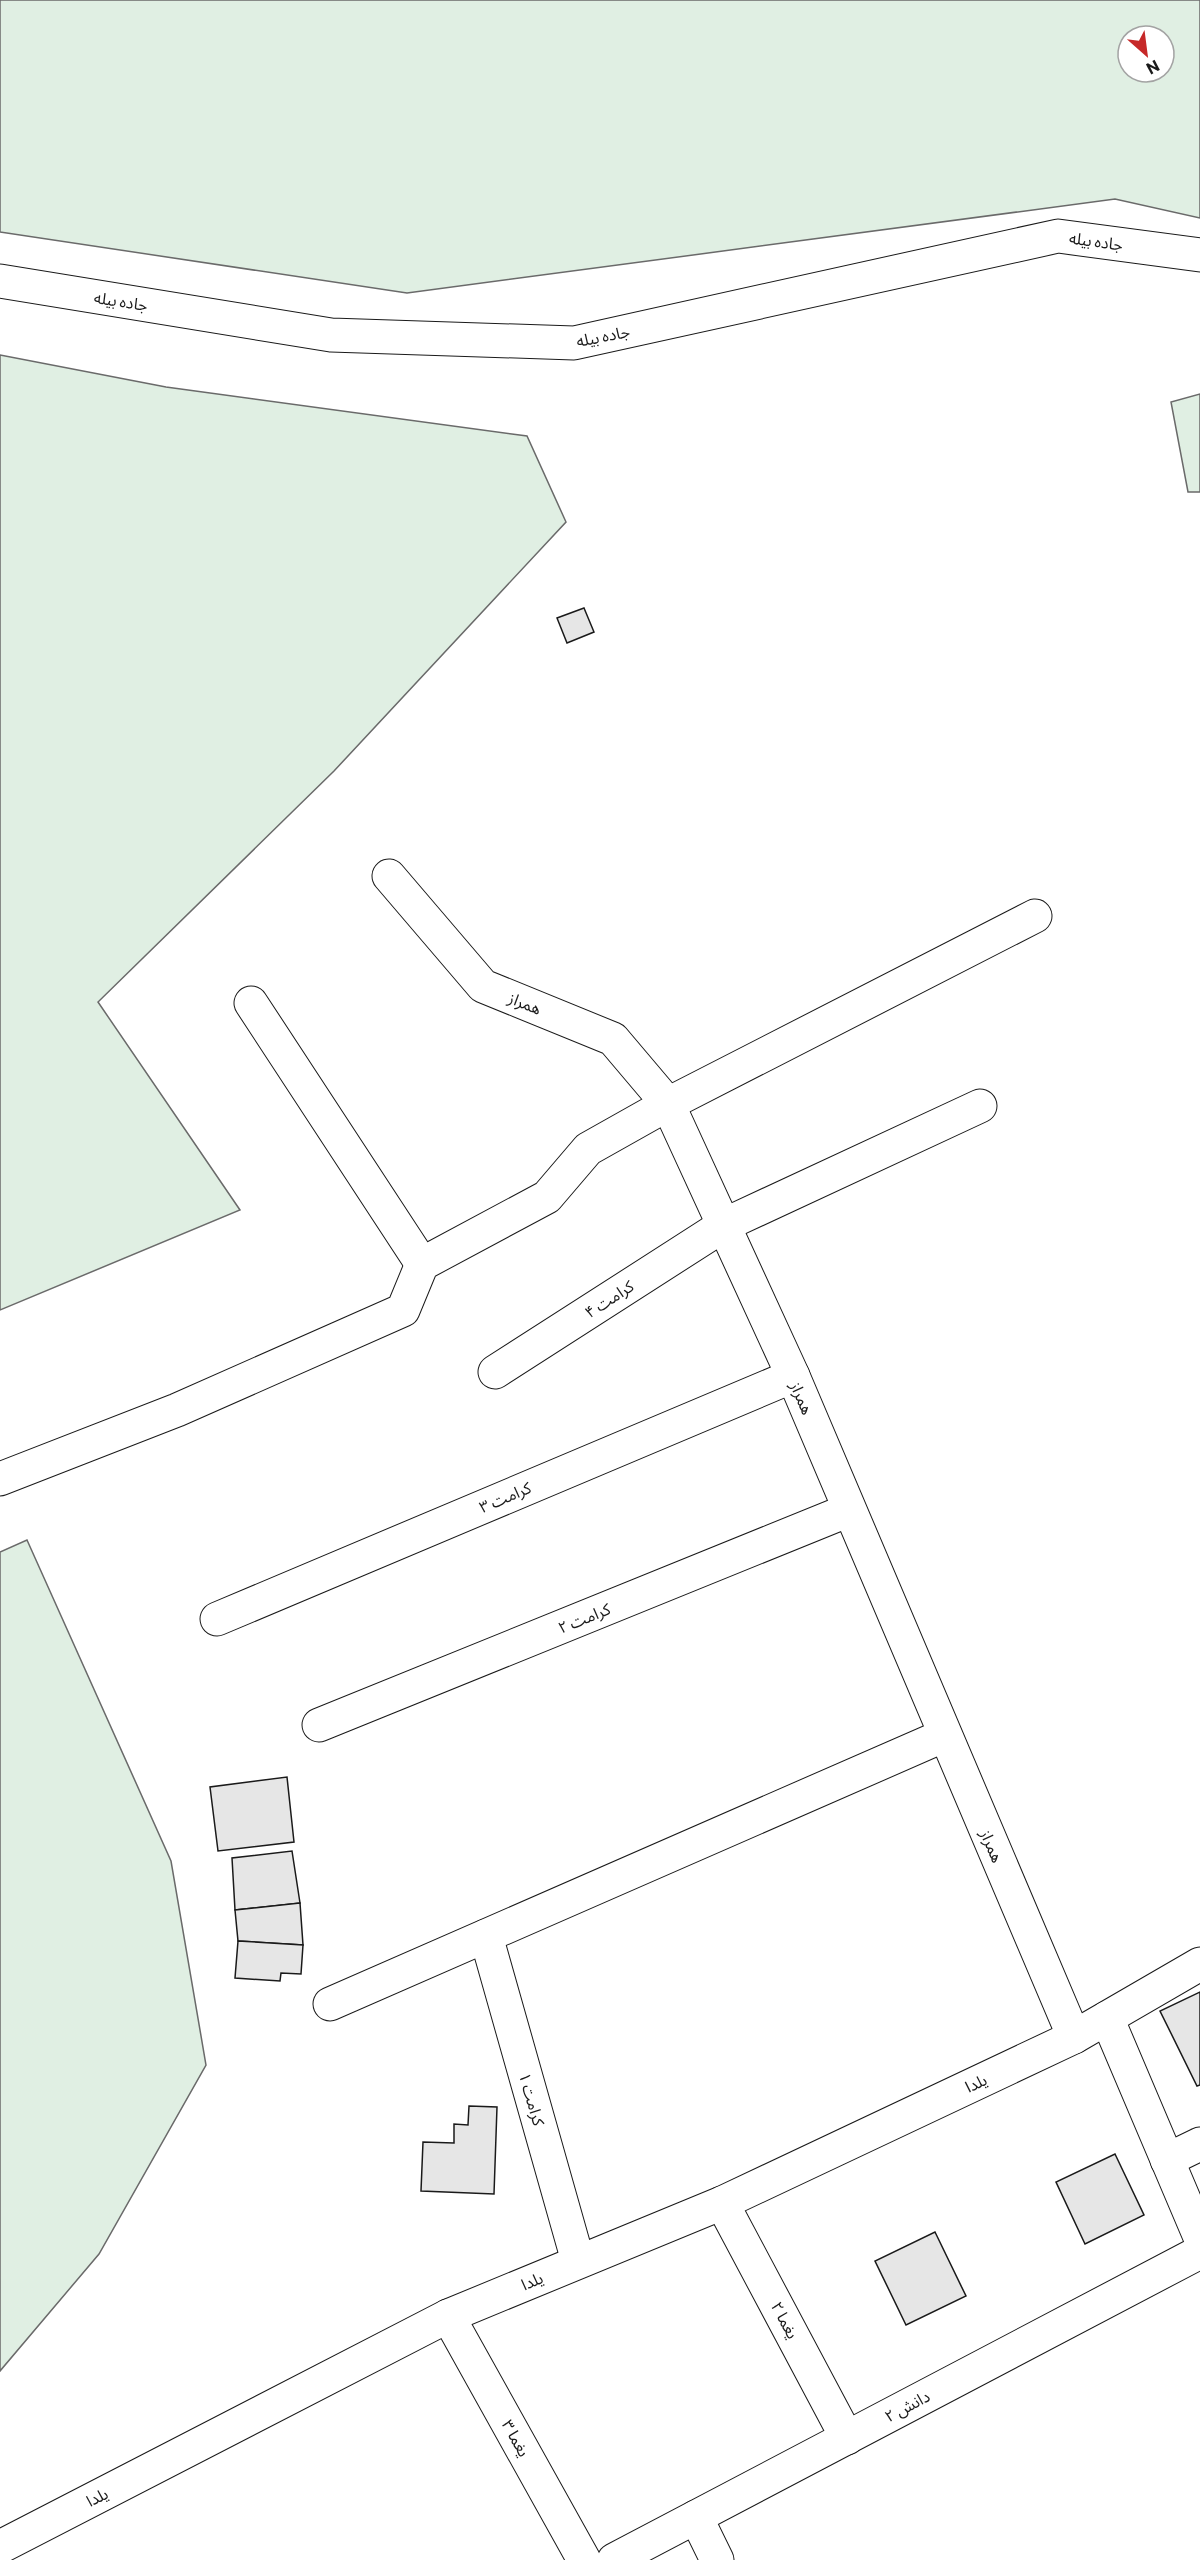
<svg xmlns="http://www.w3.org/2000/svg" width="1200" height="2560" font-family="Commissioner,'Noto Sans Arabic',sans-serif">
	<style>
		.green { fill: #e0efe3; stroke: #6a6a6a; stroke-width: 1.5; fill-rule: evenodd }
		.building { fill: #e6e6e6; stroke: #1a1a1a; stroke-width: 1.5 }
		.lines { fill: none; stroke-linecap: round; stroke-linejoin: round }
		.minor-casing { stroke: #1a1a1a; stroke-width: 35 }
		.minor { stroke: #fff; stroke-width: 33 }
		.labels { text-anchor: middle; stroke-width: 4.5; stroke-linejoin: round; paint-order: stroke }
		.street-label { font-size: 16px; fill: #1a1a1a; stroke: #fff }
	</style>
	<rect width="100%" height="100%" fill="#fff"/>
	<g class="green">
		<path d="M 0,0 L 1200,0 L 1200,218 L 1115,199 L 407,293 L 0,232 ZM 1128,36 L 1164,36 L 1164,72 L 1128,72 Z"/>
		<path d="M 0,355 L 166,387 L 527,436 L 566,522 L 334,771 L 98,1002 L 240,1210 L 0,1310 Z"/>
		<path d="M 1200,394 L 1200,492 L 1188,492 L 1171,402 Z"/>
		<path d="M 27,1540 L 171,1861 L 206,2065 L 99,2254 L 0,2371 L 0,1552 Z"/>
	</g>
	<g class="building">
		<path d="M 584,608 L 594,632 L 567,643 L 557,618 Z"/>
		<path d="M 287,1777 L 294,1842 L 218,1851 L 210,1787 Z"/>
		<path d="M 292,1851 L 300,1903 L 235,1910 L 232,1858 Z"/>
		<path d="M 300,1903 L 303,1945 L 238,1941 L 235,1910 Z"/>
		<path d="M 238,1941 L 303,1945 L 301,1974 L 281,1973 L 280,1981 L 235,1978 Z"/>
		<path d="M 1200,1992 L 1200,2085 L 1197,2086 L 1160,2011 Z"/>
		<path d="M 469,2106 L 497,2107 L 494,2194 L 421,2191 L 423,2142 L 454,2143 L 454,2124 L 468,2125 Z"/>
		<path d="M 1115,2154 L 1144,2215 L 1085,2244 L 1056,2182 Z"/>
		<path d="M 935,2232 L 966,2296 L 906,2325 L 875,2261 Z"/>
	</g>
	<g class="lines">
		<defs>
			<g id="minor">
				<path d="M 0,281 L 331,335 L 574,343 L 1058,236 L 1200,255"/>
				<path d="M 389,876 L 483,986 L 613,1039 L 668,1104 L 793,1376 L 1074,2037"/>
				<path d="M 251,1003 L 422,1264"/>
				<path d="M 495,1372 L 724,1225 L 980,1106"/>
				<path d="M 0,1479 L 177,1410 L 403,1310 L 422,1264 L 547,1197 L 588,1149 L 668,1104 L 1035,916"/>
				<path d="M 217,1619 L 793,1376"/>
				<path d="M 319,1725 L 849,1510"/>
				<path d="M 486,1936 L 578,2261"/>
				<path d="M 330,2004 L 945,1735"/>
				<path d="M 1107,2018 L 1200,2237"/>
				<path d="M 1167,2160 L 1200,2144"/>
				<path d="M 722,2203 L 847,2438"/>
				<path d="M 448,2316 L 584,2560"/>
				<path d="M 696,2517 L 717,2560"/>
				<path d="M 0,2547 L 448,2316 L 722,2203 L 1074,2037 L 1200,1964"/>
				<path d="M 614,2560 L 1200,2252"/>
			</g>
		</defs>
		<use href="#minor" class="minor-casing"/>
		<use href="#minor" class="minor"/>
	</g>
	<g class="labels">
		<g class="street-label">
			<text transform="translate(1096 241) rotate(8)" y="6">جاده بیله</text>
			<text transform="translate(121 301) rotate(9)" y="6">جاده بیله</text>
			<text transform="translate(603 336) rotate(-11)" y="6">جاده بیله</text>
			<text transform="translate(525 1003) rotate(22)" y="6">همراز</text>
			<text transform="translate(609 1299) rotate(-33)" y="6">کرامت ۴</text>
			<text transform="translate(802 1398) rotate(67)" y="6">همراز</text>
			<text transform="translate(505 1497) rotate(-23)" y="6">کرامت ۳</text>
			<text transform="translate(584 1618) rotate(-22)" y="6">کرامت ۲</text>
			<text transform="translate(992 1846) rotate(67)" y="6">همراز</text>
			<text transform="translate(976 2083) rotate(-25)" y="6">یلدا</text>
			<text transform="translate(532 2099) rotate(74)" y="6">کرامت ۱</text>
			<text transform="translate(532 2281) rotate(-23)" y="6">یلدا</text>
			<text transform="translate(785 2320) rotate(62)" y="6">یغما ۲</text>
			<text transform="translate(907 2406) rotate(-28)" y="6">دانش ۲</text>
			<text transform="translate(516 2438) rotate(61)" y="6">یغما ۳</text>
			<text transform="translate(97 2497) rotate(-27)" y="6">یلدا</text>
		</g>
	</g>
	<g transform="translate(1146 54) rotate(152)"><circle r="28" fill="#ffffff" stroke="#a3a3a3" stroke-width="1.5"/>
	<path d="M0-4.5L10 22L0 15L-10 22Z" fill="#c62828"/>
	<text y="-9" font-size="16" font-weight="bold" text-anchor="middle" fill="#1a1a1a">N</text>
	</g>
</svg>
